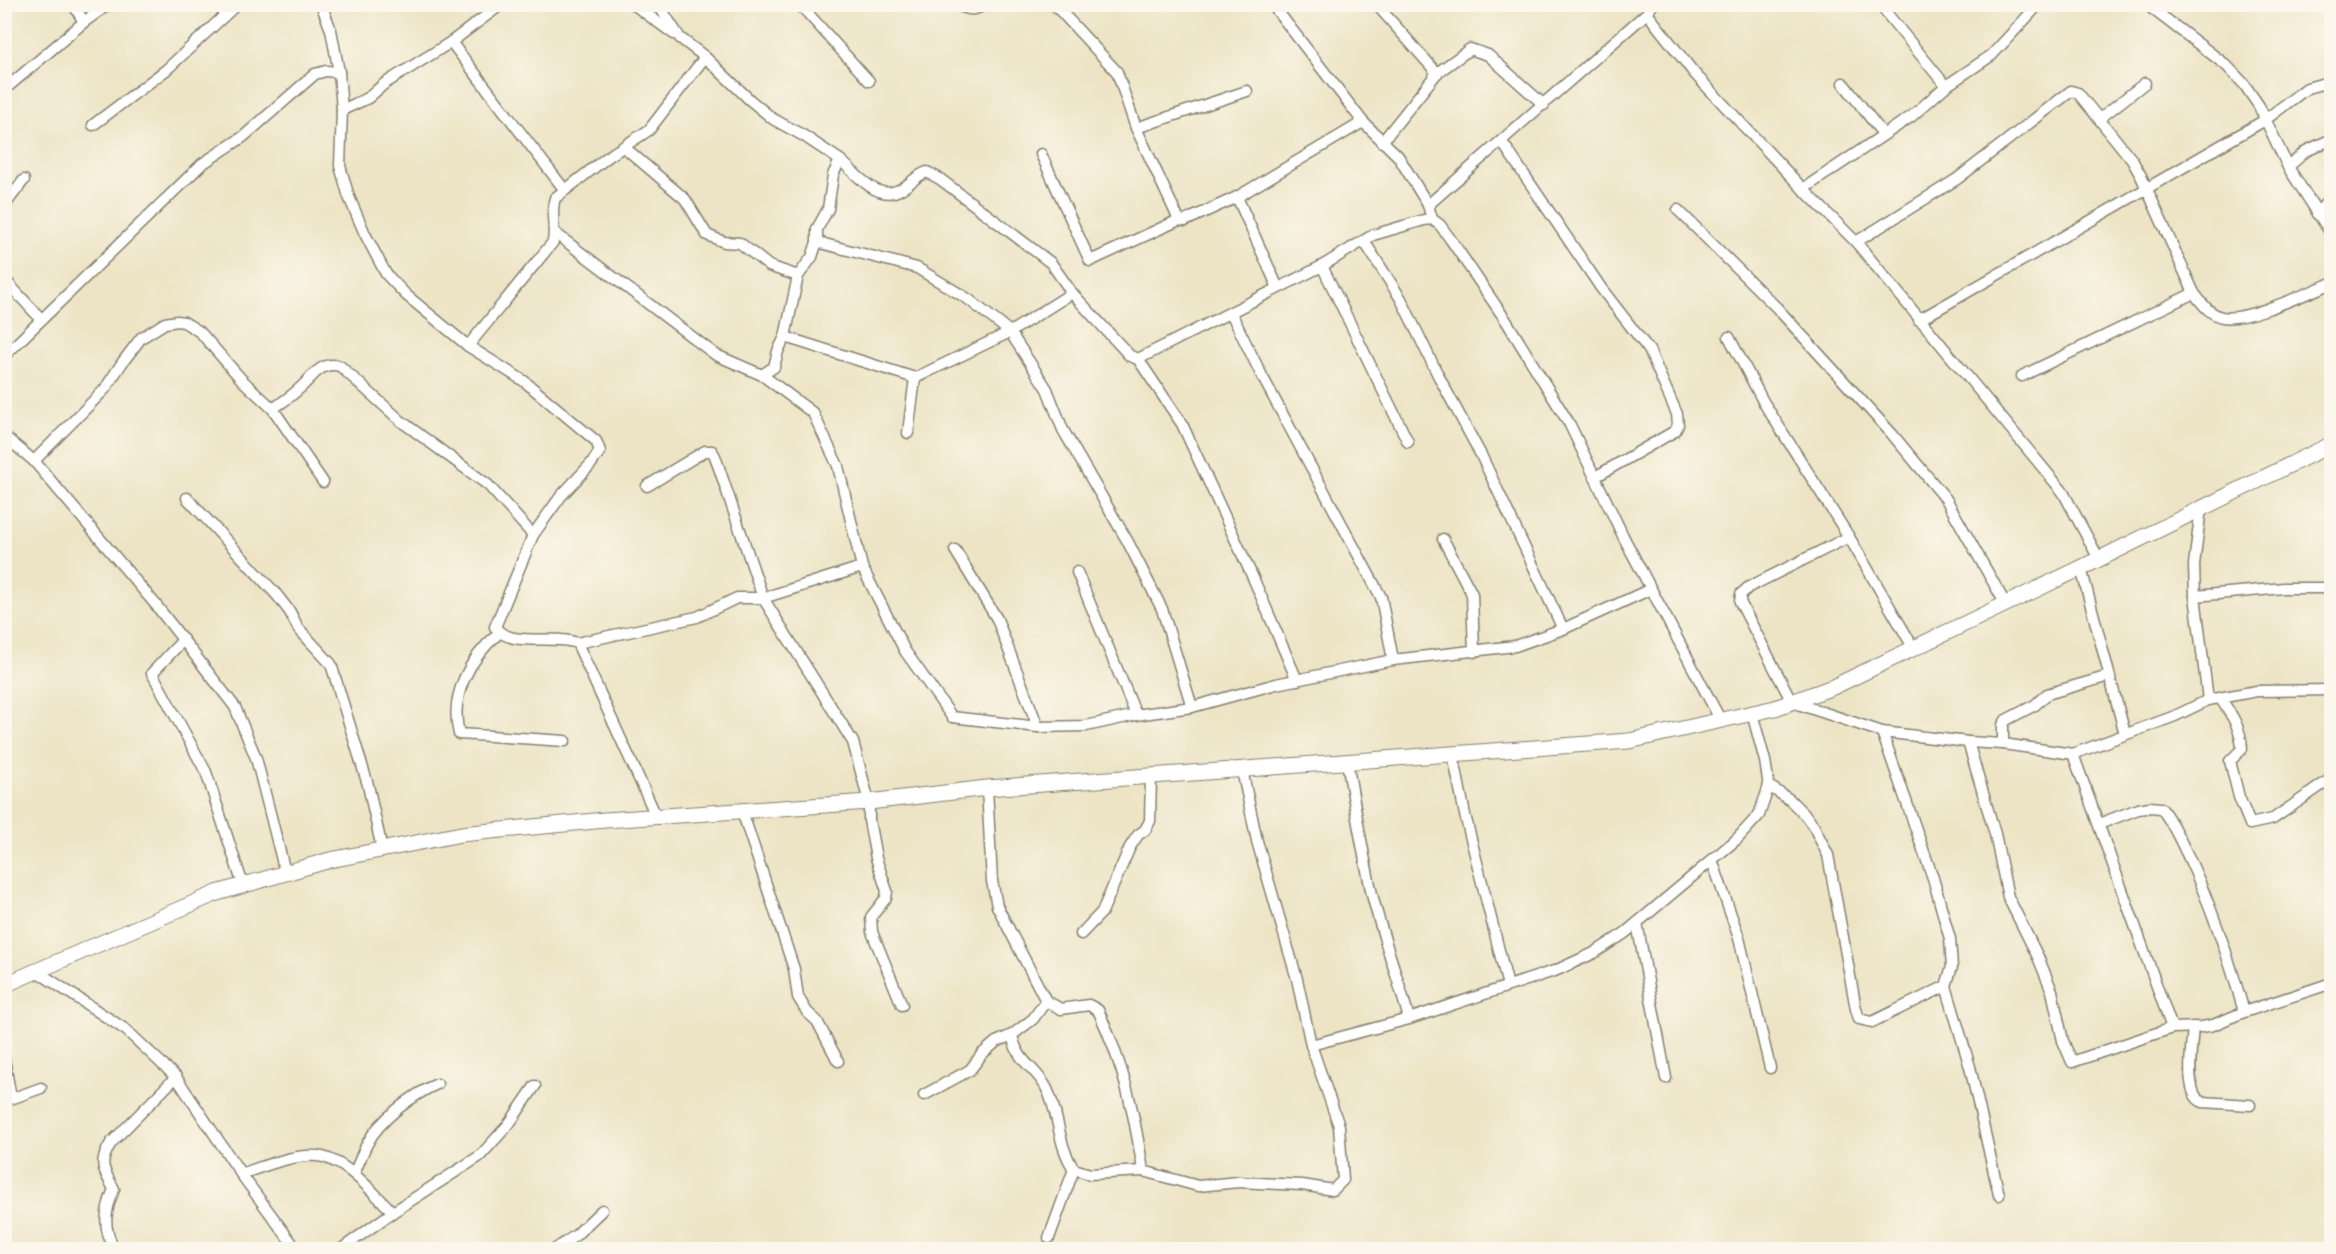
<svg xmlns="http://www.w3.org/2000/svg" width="2336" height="1254" font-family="Delius,sans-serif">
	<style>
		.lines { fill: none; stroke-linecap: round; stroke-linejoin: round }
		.street-casing { stroke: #848070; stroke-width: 13 }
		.secondary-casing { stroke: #848070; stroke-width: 17 }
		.street { stroke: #fff; stroke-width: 10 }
		.secondary { stroke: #fff; stroke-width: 15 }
	</style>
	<rect width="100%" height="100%" fill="#fbf7ec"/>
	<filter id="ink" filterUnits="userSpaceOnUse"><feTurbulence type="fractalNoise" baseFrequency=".0167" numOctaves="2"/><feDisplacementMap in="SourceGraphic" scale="12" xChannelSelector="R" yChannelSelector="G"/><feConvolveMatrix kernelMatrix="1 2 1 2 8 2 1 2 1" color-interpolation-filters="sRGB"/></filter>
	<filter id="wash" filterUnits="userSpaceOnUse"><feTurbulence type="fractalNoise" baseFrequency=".008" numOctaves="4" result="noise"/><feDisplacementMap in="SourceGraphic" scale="24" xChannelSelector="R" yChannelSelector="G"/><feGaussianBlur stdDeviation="1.35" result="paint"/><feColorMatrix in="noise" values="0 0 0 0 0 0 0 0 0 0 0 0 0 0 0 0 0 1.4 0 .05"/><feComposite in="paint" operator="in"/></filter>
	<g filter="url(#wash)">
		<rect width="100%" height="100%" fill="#ede4c5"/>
	</g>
	<g filter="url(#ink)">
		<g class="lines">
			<defs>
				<g id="street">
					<path d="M 73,4 L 84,22"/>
					<path d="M 321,4 L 331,30 L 339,72 L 342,110 L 340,166 L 349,197 L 365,234 L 386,274 L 406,295 L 468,346 L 524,381 L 596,441 L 600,451 L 591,464 L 561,496 L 533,535 L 495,627 C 509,648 554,634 577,643 L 657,818"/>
					<path d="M 633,4 L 674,34"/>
					<path d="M 658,4 L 680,38 L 705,57 L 750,100 L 773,119 L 804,136 L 840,160 L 833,175 L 828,209 L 817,229 L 817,242 L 812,257 L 798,276 L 785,337 L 778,351 L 774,367 L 762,375"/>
					<path d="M 795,4 L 803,8 L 869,81"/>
					<path d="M 957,4 C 967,11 976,11 986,4"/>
					<path d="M 1054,4 L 1117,72 L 1136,128 L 1179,220 L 1185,221 L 1237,197 L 1363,122"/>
					<path d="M 1272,4 L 1363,122 L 1398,156 L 1428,205 L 1432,219 L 1440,225 L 1451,240 L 1507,322 L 1570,425 L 1624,538 L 1721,721"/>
					<path d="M 1376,4 L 1437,73"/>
					<path d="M 1879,4 L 1946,86"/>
					<path d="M 2146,4 L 2226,65 L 2244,84 L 2259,106 L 2288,167 L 2332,235"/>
					<path d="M 1647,13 L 1694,73 L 1803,189 L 1856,242 L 2063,492 L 2099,559"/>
					<path d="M 451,42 L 564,189"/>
					<path d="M 1843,83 L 1883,134"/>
					<path d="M 4,90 L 84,22 L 109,4"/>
					<path d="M 342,110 L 368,98 L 384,84 L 451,42 L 502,4"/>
					<path d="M 2099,119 L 2145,83"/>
					<path d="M 93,125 L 166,70 L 237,4"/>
					<path d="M 1136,128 L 1247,91"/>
					<path d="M 1382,142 L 1437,73 L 1470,49 L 1488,55 L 1544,105"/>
					<path d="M 1502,142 L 1601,288 L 1649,350 L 1677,414 L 1678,425 L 1675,431 L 1595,477"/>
					<path d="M 624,147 L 685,199 L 707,235 L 724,242 L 740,243 L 769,266 L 798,276"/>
					<path d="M 1041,154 L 1090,261 L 1179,220"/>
					<path d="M 840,160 C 856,173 877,202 899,190 C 910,185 915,176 927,172 L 940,179 L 1051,263 L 1072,293 L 1130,356 L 1138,359 L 1182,424 L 1254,580 L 1297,680"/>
					<path d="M 2288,167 L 2306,151 L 2332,139"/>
					<path d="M 1803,189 L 1912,116 L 1946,86 L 1992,55 L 2039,4"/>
					<path d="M 1237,197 L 1278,288"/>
					<path d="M 1428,205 L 1647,13 L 1653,4"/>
					<path d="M 4,206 L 24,180"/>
					<path d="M 1678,210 L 1777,308 L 1892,434 L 1946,499 L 2005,603"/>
					<path d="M 2317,214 L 2332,196"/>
					<path d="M 555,233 L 704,346 L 716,355 L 762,375 L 813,413 L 838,466 L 862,567 L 905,651 L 952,717 L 1038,727 L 1086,726 L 1136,715 L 1192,707 L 1276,684 L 1393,660 L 1515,646 L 1563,629 L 1651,589"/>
					<path d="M 1364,241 L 1401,299 L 1439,377 L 1481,455 L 1563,629"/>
					<path d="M 817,242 L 917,268 L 968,299 L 1010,332 L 1047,389 L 1063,430 L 1128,542 L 1162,609 L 1192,707"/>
					<path d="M 1856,242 L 1957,179 L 2071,91 L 2078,93 L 2132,160 L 2141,176 L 2194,293 C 2201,302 2209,314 2222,317 C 2246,322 2307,293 2332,283"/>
					<path d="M 1322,266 L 1408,442"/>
					<path d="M 4,279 L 41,319"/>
					<path d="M 1231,313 L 1262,376 L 1381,597 L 1393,660"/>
					<path d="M 1919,320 L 2265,120 L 2307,88 L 2332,81"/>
					<path d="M 785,337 L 915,378 L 1010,332 L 1072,293"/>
					<path d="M 1729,337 L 1764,403 L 1849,537 L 1913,647"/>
					<path d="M 468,346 L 553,242 C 556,226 550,213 555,198 L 609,156 L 649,130 L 705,57"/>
					<path d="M 4,356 L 202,164 L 243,137 L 315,74 L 326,71 L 339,72"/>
					<path d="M 1138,359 L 1322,266 L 1373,235 L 1424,220 L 1432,219"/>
					<path d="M 2022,376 L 2194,293"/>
					<path d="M 273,409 C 282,402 292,396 300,388 C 313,377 320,361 340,366 L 401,421 L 488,485 L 533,535"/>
					<path d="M 908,433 L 915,378"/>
					<path d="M 4,436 L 34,461 L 156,605 L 235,707 L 256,758 L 285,872"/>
					<path d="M 34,461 L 105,389 L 122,363 L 141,338 L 165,323 L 177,321 L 184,322 L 200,332 L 242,380 L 273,409 L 323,482"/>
					<path d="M 647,486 L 705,451 L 712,451 L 715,456 L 763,598 L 853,742 L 869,802 L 869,820 L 876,858 L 887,891 L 886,898 L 871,917 L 872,932 L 902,1005"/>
					<path d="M 187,498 L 276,594 L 290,612 L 298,628 L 331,664 L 368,785 L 382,849"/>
					<path d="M 2201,508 L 2194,565 L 2195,596 L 2208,700"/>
					<path d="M 1849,537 L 1749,587 L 1741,594 L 1740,602 L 1792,702 L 1882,732 L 1968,742 L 2003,744 L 2073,754 L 2175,716 L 2208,700 L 2257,691 L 2332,690"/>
					<path d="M 1443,539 L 1472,594 L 1474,652"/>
					<path d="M 955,550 L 997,619 L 1038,727"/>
					<path d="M 2081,568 L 2125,734"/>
					<path d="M 1077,572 L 1136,715"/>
					<path d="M 2195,596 L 2284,588 L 2332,588"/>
					<path d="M 499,633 C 470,658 449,695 459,734 L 565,741"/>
					<path d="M 183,640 L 152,673 L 206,772 L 243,885"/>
					<path d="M 577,643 L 697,617 L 737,598 L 763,598 L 862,567"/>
					<path d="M 2220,698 C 2232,715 2241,728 2242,749 L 2230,761 L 2239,797 L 2250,824 L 2273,819 L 2332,778"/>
					<path d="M 1968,742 L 1995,834 L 2008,897 L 2038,957 L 2052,991 L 2063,1041 L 2072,1062 L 2172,1028 L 2202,1027 L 2213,1025 L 2244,1012 L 2332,983"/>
					<path d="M 2003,744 L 2003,725 L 2006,720 L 2035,705 L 2047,694 L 2109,676"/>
					<path d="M 1453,754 L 1465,815 L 1508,986"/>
					<path d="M 2073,754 L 2172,1028"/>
					<path d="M 1347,762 C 1355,806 1362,850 1372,894 C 1382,936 1398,977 1409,1019"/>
					<path d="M 1769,786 L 1790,800 L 1806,816 L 1814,827 L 1828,855 L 1856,1009 L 1859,1019 L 1872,1022 L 1946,986 L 1952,967 L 1950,939 L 1933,878 L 1882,732"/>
					<path d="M 987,788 L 992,881 L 997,906 L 1046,1001 L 1033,1019 L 1012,1035 C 1018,1064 1036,1067 1047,1089 C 1060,1116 1057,1144 1074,1169 L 1090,1174 L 1143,1171 L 1198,1186 L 1238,1182 L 1302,1185 L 1333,1190 L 1343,1180 L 1339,1126 L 1311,1045 L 1297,979 L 1257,841 L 1242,770"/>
					<path d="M 742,811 L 794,969 L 798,997 L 807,1012 L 817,1021 L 838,1061"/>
					<path d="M 2099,824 L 2138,809 L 2150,807 L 2161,808 C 2173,823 2180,840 2188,856 C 2212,907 2229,958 2244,1012"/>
					<path d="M 1712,860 L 1739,938 L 1770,1068"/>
					<path d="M 1637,923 L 1666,1078"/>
					<path d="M 1081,934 L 1102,912 L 1130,847 L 1138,835 L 1145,830 L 1150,821 L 1151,777"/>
					<path d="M 38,972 L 126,1030 L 176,1077 L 241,1174 L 297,1250"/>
					<path d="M 1946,986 L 1970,1067 L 1999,1195"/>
					<path d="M 1046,1001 L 1061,1009 L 1089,1005 L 1098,1010 C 1124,1066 1134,1111 1143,1171"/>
					<path d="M 2193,1027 C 2192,1044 2183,1096 2203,1102 L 2250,1105"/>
					<path d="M 1311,1045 L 1409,1019 L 1557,970 L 1594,953 L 1625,933 L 1737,839 L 1759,815 L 1769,786 L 1765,761 L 1752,713"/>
					<path d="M 4,1059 L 11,1098"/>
					<path d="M 924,1095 L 970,1070 L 982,1054 L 996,1042 L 1012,1035"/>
					<path d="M 5,1101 L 41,1088"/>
					<path d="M 354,1173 C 359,1164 362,1153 367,1144 C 379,1120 414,1094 437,1084"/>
					<path d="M 241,1174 C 262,1167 300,1151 323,1157 C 350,1164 373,1193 393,1212"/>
					<path d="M 1049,1238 L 1074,1169"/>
					<path d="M 115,1250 C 102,1228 105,1211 114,1189 C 103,1169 98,1164 111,1143 L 176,1077"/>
					<path d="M 340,1250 L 393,1212 L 480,1156 L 509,1124 L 535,1086"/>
					<path d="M 554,1250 L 576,1235 L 602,1210"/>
				</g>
				<path id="secondary" d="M 4,985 L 217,893 L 330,860 L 461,834 L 605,820 L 869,802 L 987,788 L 1629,741 L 1775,708 L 1833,687 L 2081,568 L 2332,444"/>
			</defs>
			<use href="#street" class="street-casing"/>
			<use href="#secondary" class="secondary-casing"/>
			<use href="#street" class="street"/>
			<use href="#secondary" class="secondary"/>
		</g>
	</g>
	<rect width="2336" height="1254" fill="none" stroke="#fbf7ec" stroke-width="24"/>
</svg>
